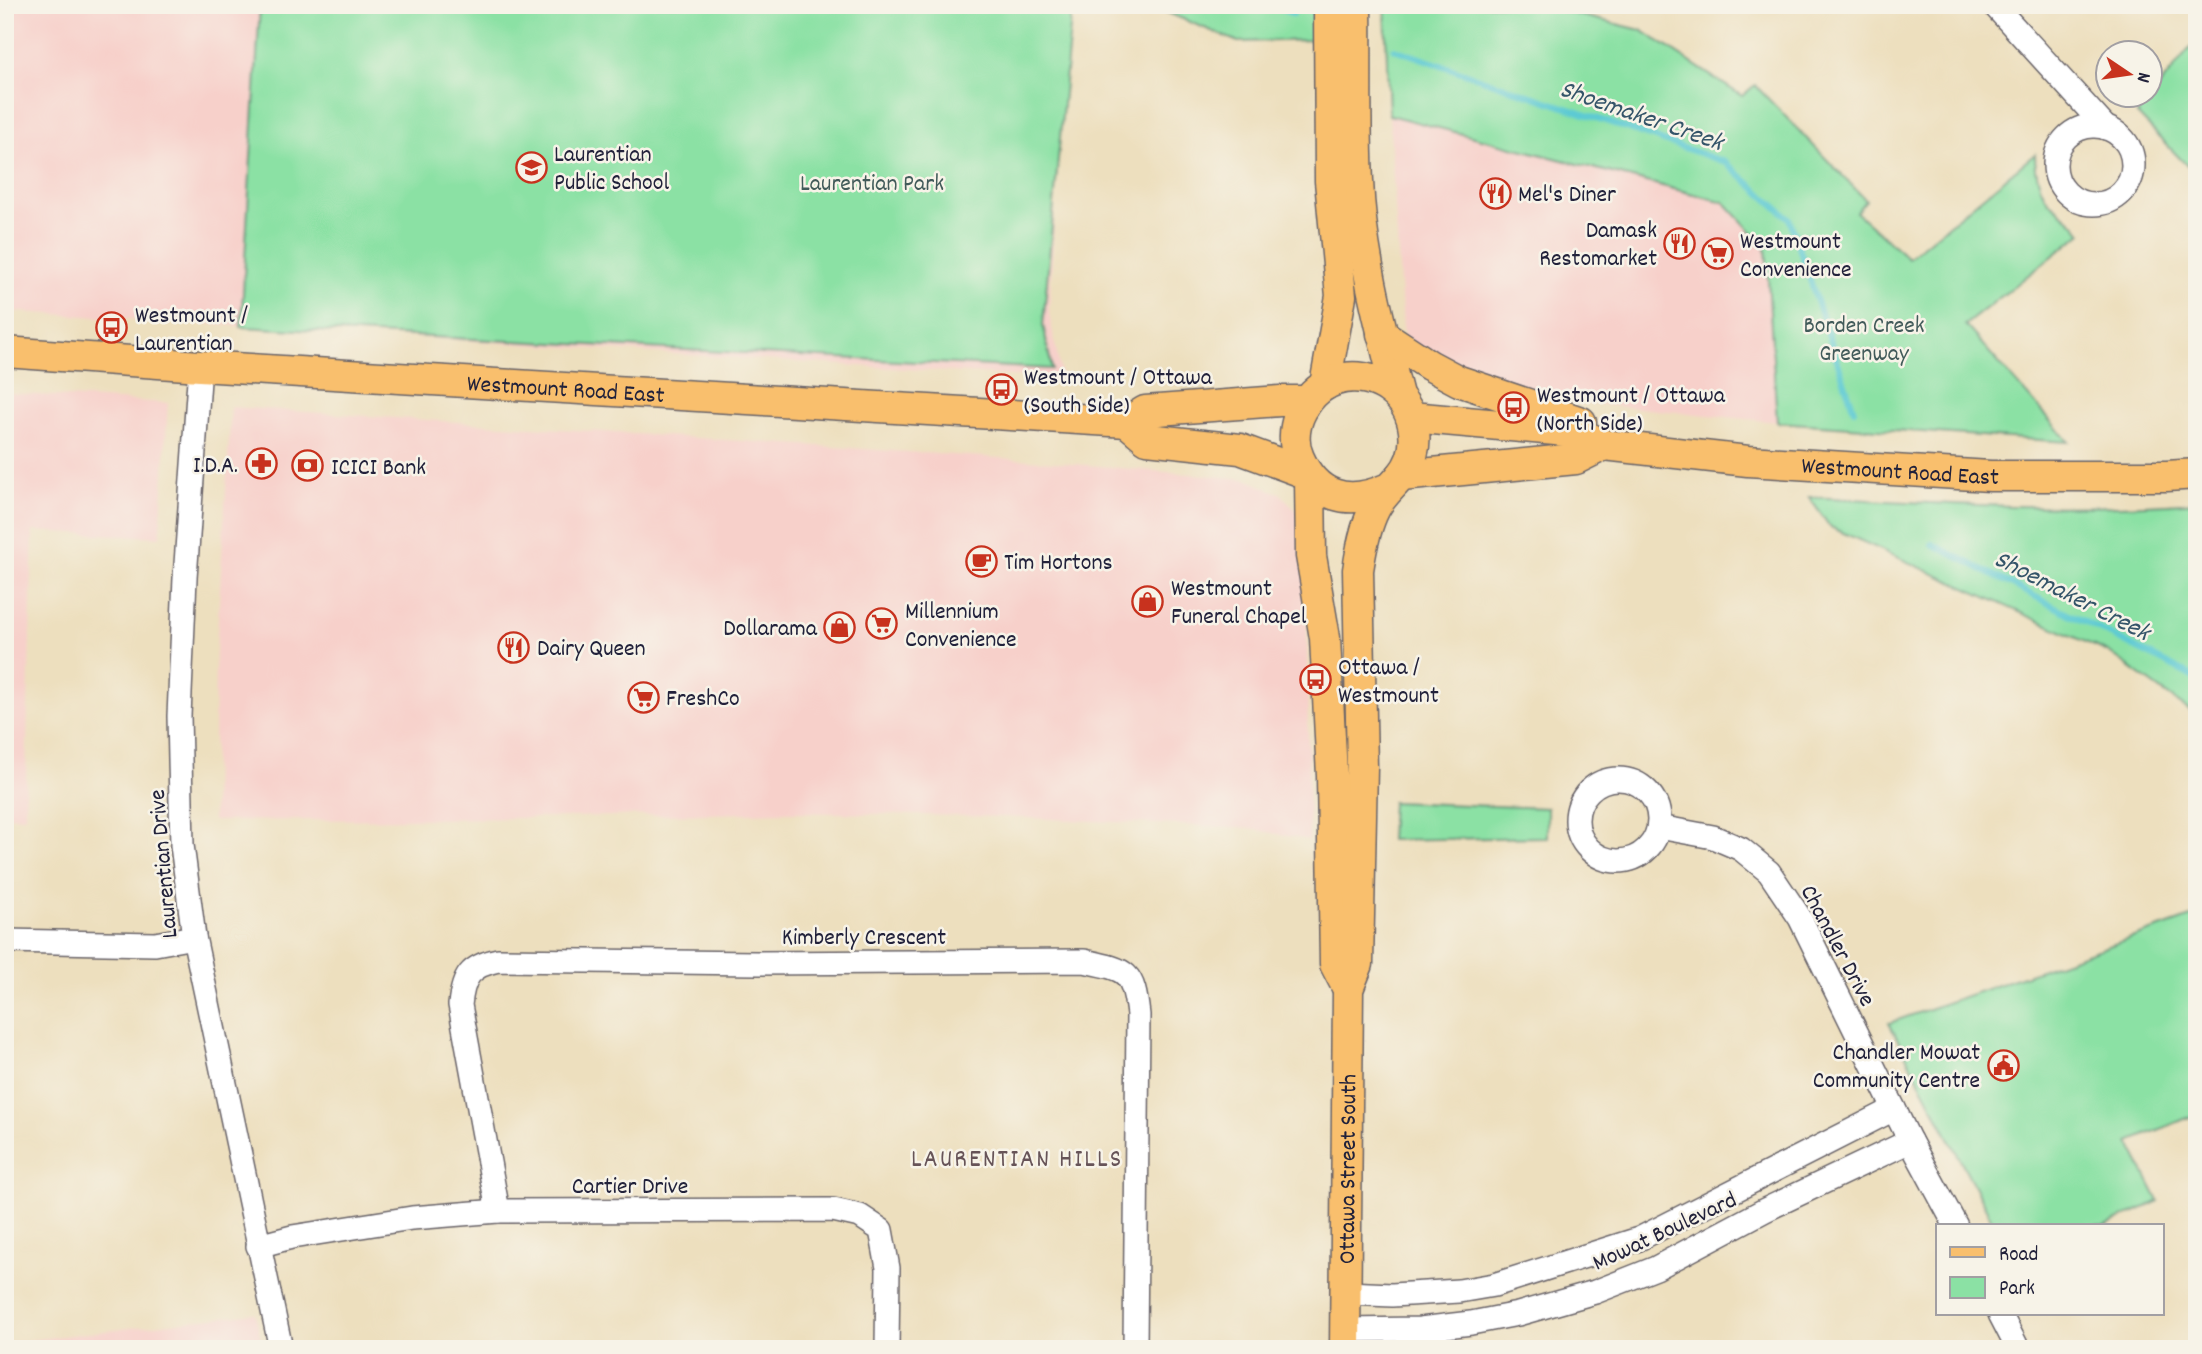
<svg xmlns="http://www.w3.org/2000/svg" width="2202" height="1354" font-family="Dekko,sans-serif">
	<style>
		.built { fill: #f7d0ca }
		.green { fill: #8be1a4; stroke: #568270; stroke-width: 2 }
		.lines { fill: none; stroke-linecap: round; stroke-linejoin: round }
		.stream { stroke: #5dcad3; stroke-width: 6 }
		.minor-casing { stroke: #696469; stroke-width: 26 }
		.major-casing { stroke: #696469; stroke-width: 33 }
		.minor { stroke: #fff; stroke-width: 23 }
		.major { stroke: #f9bf6d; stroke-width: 30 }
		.labels { text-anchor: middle; stroke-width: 5; stroke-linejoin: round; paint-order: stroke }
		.poi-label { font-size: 24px; fill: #22223b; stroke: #f7f3e8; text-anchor: start }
		.park-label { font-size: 24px; fill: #425b5a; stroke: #f7f3e8 }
		.street-label { font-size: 24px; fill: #22223b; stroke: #f7f3e8 }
		.water-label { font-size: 26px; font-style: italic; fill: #345469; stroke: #f7f3e8 }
		.neighbourhood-label { font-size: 26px; letter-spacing: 2px; fill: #675458; stroke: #f7f3e8 }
	</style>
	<rect width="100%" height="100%" fill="#f7f3e8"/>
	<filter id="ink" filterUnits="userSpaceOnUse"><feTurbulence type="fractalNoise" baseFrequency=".0143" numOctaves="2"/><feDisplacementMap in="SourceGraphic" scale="14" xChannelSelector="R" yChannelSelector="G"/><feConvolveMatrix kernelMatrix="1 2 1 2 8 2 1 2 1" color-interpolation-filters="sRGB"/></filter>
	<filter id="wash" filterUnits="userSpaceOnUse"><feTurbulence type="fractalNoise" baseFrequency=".00686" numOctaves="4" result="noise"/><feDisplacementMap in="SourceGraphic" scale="28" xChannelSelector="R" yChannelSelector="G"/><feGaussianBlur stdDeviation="1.57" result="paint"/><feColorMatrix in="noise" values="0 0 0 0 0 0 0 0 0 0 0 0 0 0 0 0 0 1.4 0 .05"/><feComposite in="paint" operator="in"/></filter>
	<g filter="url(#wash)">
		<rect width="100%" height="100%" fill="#eddfbe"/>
		<g class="built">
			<path d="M 5,5 L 1066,5 L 1049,313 L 1062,379 L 5,311 Z"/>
			<path d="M 1389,115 L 1724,202 L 1766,247 L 1777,422 L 1596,404 L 1484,397 L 1405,358 Z"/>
			<path d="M 5,393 L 168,403 L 160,537 L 33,531 L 25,817 L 5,816 Z"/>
			<path d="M 231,407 L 1029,460 L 1246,479 L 1281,494 L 1306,521 L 1309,840 L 1246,828 L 1007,817 L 790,812 L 524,818 L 213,821 L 215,668 Z"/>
			<path d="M 255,1313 L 263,1349 L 5,1349 L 5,1343 Z"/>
		</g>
		<g class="green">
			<path d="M 260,5 L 1072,5 L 1043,325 L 1052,369 L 241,327 Z"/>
			<path d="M 1149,5 L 1314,5 L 1312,40 L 1238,42 Z"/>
			<path d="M 1385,5 L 1538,5 L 1641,30 L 1742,96 L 1755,85 L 1866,200 L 1856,212 L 1908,258 L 2035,154 C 2035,172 2040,195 2054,206 C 2066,217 2073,219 2082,233 L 1965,325 L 2069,442 L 1777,422 L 1766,247 L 1724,202 L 1389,115 Z"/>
			<path d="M 2195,5 L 2197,5 L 2197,176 L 2137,114 L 2194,43 Z"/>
			<path d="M 1809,497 C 1938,504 2067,512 2197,502 L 2197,716 L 2108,652 L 1830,527 Z"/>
			<path d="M 1392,802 L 1547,808 L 1547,837 L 1390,840 Z"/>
			<path d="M 2197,915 L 2197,1114 L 2129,1142 L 2159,1201 L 2105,1226 L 1995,1226 L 1889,1023 Z"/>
		</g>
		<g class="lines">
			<g class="stream">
				<path d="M 1274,5 L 1293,14"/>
				<path d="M 1394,49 L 1725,162 L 1789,218 L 1854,410"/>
				<path d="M 1932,544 L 2197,679"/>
			</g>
		</g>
	</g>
	<g filter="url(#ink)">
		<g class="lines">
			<defs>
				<g id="minor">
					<path d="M 1994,5 L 2106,128"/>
					<circle cx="2094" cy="165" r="39"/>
					<path d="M 200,366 L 185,578 L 179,716 L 182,845 L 194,937 L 281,1349"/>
					<circle cx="1618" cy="820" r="41"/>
					<path d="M 1659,827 L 1713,837 L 1741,849 L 1769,872 L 1800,918 L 1910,1141 L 1956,1226"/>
					<path d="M 5,941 L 155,944 L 194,937"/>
					<path d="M 498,1211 L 460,1005 C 463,976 470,966 498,960 L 757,963 L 1084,961 C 1127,970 1133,970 1138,1015 L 1135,1349"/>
					<path d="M 258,1246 L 292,1237 L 412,1218 L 498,1211 L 833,1210 L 860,1216 L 881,1230 L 888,1268 L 887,1349"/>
					<path d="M 1346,1293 L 1392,1295 L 1459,1291 L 1494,1285 L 1639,1239 L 1894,1109"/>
					<path d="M 2000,1314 L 2018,1349"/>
					<path d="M 1345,1330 L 1420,1329 L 1471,1323 L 1518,1314 L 1595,1292 L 1656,1268 L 1765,1210 L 1910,1141"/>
				</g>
				<g id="major">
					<path d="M 1356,5 C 1357,64 1355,123 1358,181 C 1361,254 1380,325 1398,395"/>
					<path d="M 1382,334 L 1429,365 L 1459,381 L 1581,422"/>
					<path id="s1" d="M 5,352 L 200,366 L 1127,422"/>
					<path d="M 1325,385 L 1341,296 L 1330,181 L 1329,5"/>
					<path id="s2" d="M 1411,417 L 1577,432 L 1604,445 L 1748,461 L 1990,476 L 2167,476 L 2197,474"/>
					<path d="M 1127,422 L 1147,439 L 1240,449 L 1305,473"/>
					<path d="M 1127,422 L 1145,411 L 1280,401 L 1306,401"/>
					<path d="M 1401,476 L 1576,459 L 1604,445"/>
					<path d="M 1310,478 L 1311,556 L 1325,638 L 1332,776 L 1335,964 L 1348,989"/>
					<path id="s3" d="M 1345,1349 L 1348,989 L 1358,964 L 1362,767 L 1358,570 C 1361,550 1365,527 1375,508 C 1382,495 1392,487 1401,476 C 1423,450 1417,410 1391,390 C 1376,378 1354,374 1336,380 C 1317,387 1307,399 1299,416 C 1294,429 1293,445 1299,458 C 1316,497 1348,506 1386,489"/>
				</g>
			</defs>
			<use href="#minor" class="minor-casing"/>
			<use href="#major" class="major-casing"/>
			<use href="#minor" class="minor"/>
			<use href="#major" class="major"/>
		</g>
	</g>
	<defs>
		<symbol id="school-ring" viewBox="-11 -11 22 22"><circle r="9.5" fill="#f7f3e8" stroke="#c8321e" stroke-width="1.5"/><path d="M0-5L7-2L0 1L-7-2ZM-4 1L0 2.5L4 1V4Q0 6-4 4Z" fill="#c8321e"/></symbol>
		<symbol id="restaurant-ring" viewBox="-11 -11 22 22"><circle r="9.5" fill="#f7f3e8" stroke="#c8321e" stroke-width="1.5"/><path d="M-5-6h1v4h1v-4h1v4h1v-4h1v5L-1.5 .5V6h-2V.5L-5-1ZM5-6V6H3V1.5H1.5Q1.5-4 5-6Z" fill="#c8321e"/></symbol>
		<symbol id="supermarket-ring" viewBox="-11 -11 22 22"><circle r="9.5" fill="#f7f3e8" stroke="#c8321e" stroke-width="1.5"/><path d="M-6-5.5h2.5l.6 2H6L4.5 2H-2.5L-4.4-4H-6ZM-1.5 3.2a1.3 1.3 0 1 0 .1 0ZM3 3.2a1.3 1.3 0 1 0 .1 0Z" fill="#c8321e"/></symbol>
		<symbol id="bus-ring" viewBox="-11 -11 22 22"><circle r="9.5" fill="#f7f3e8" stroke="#c8321e" stroke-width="1.5"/><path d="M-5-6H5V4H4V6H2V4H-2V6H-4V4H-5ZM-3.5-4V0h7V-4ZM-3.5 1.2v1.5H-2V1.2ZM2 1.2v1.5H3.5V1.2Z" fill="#c8321e"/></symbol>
		<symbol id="pharmacy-ring" viewBox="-11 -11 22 22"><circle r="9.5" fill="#f7f3e8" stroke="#c8321e" stroke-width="1.5"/><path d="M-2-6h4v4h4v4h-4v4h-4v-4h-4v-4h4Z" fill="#c8321e"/></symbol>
		<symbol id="bank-ring" viewBox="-11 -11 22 22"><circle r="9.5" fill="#f7f3e8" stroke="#c8321e" stroke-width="1.5"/><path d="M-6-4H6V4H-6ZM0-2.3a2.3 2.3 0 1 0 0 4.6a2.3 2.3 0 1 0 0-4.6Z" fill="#c8321e"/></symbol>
		<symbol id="cafe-ring" viewBox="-11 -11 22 22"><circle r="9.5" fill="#f7f3e8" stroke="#c8321e" stroke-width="1.5"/><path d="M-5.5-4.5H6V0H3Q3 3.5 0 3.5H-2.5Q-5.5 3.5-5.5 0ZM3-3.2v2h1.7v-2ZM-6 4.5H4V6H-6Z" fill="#c8321e"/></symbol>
		<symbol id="shop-ring" viewBox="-11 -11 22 22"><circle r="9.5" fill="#f7f3e8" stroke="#c8321e" stroke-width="1.5"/><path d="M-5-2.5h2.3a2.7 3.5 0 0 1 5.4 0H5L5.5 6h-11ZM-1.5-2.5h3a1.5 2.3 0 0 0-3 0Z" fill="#c8321e"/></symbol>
		<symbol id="civic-ring" viewBox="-11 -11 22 22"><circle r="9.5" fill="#f7f3e8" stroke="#c8321e" stroke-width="1.5"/><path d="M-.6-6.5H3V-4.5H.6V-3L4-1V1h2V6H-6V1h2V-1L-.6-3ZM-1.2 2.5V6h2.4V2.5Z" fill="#c8321e"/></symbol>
	</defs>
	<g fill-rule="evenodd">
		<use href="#school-ring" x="514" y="150" width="35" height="35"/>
		<use href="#restaurant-ring" x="1478" y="176" width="35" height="35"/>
		<use href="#restaurant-ring" x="1662" y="226" width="35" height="35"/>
		<use href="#supermarket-ring" x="1700" y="236" width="35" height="35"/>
		<use href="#bus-ring" x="94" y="310" width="35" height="35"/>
		<use href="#bus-ring" x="984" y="372" width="35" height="35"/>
		<use href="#bus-ring" x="1496" y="390" width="35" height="35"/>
		<use href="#pharmacy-ring" x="244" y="446" width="35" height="35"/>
		<use href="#bank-ring" x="290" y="448" width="35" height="35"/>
		<use href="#cafe-ring" x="964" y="544" width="35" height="35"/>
		<use href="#shop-ring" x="1130" y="584" width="35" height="35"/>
		<use href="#supermarket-ring" x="864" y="606" width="35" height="35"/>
		<use href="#shop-ring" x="822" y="610" width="35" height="35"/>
		<use href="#restaurant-ring" x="496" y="630" width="35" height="35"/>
		<use href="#bus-ring" x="1298" y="662" width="35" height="35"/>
		<use href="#supermarket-ring" x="626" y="680" width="35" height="35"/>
		<use href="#civic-ring" x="1986" y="1048" width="35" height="35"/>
	</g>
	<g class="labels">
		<g class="poi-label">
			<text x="554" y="161">Laurentian<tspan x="554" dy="28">Public School</tspan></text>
			<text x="1518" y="201">Mel's Diner</text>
			<text x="1657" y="237" text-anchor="end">Damask<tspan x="1657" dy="28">Restomarket</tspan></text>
			<text x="1740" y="248">Westmount<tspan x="1740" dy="28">Convenience</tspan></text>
			<text x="135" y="322">Westmount /<tspan x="135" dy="28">Laurentian</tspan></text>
			<text x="1024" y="384">Westmount / Ottawa<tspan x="1024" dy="28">(South Side)</tspan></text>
			<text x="1537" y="402">Westmount / Ottawa<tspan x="1537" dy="28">(North Side)</tspan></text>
			<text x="238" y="472" text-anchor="end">I.D.A.</text>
			<text x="331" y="474">ICICI Bank</text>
			<text x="1004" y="569">Tim Hortons</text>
			<text x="1171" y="595">Westmount<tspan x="1171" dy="28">Funeral Chapel</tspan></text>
			<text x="905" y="618">Millennium<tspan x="905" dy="28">Convenience</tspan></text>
			<text x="817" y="635" text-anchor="end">Dollarama</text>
			<text x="537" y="655">Dairy Queen</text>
			<text x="1338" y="674">Ottawa /<tspan x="1338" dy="28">Westmount</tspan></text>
			<text x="666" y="705">FreshCo</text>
			<text x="1980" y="1059" text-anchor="end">Chandler Mowat<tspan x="1980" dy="28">Community Centre</tspan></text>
		</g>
		<g class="park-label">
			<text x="872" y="190">Laurentian Park</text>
			<text x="1864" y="332">Borden Creek<tspan x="1864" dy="28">Greenway</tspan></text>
		</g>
		<g class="street-label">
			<text dy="8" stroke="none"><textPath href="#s1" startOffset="562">Westmount Road East</textPath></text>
			<text dy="8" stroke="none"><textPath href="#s2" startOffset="494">Westmount Road East</textPath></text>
			<text transform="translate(162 864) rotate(-95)" y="8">Laurentian Drive</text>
			<text x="864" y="944">Kimberly Crescent</text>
			<text transform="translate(1839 945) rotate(62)" y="8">Chandler Drive</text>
			<text dy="8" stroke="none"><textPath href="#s3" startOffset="180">Ottawa Street South</textPath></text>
			<text x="630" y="1193">Cartier Drive</text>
			<text transform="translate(1664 1230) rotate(-25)" y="8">Mowat Boulevard</text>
		</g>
		<g class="water-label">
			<text transform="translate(1642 114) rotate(19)" y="9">Shoemaker Creek</text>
			<text transform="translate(2073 594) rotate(27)" y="9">Shoemaker Creek</text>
		</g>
		<g class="neighbourhood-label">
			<text x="1017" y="1166">LAURENTIAN HILLS</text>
		</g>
	</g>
	<rect width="2202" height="1354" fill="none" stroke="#f7f3e8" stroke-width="28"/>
	<rect x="1936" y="1224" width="228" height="91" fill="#f7f3e8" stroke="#a29fa3" stroke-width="2"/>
	<rect x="1950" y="1247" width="35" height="10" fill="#f9bf6d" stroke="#a29fa3" stroke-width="2"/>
	<text x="1999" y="1260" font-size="21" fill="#22223b">Road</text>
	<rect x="1950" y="1277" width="35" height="21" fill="#8be1a4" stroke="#a29fa3" stroke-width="2"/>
	<text x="1999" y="1294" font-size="21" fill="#22223b">Park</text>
	<g transform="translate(2129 74) rotate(103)"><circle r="33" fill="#f7f3e8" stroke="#a29fa3" stroke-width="2"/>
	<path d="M0-5L12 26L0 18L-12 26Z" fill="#c8321e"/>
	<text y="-10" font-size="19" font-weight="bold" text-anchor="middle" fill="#22223b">N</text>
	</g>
</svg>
